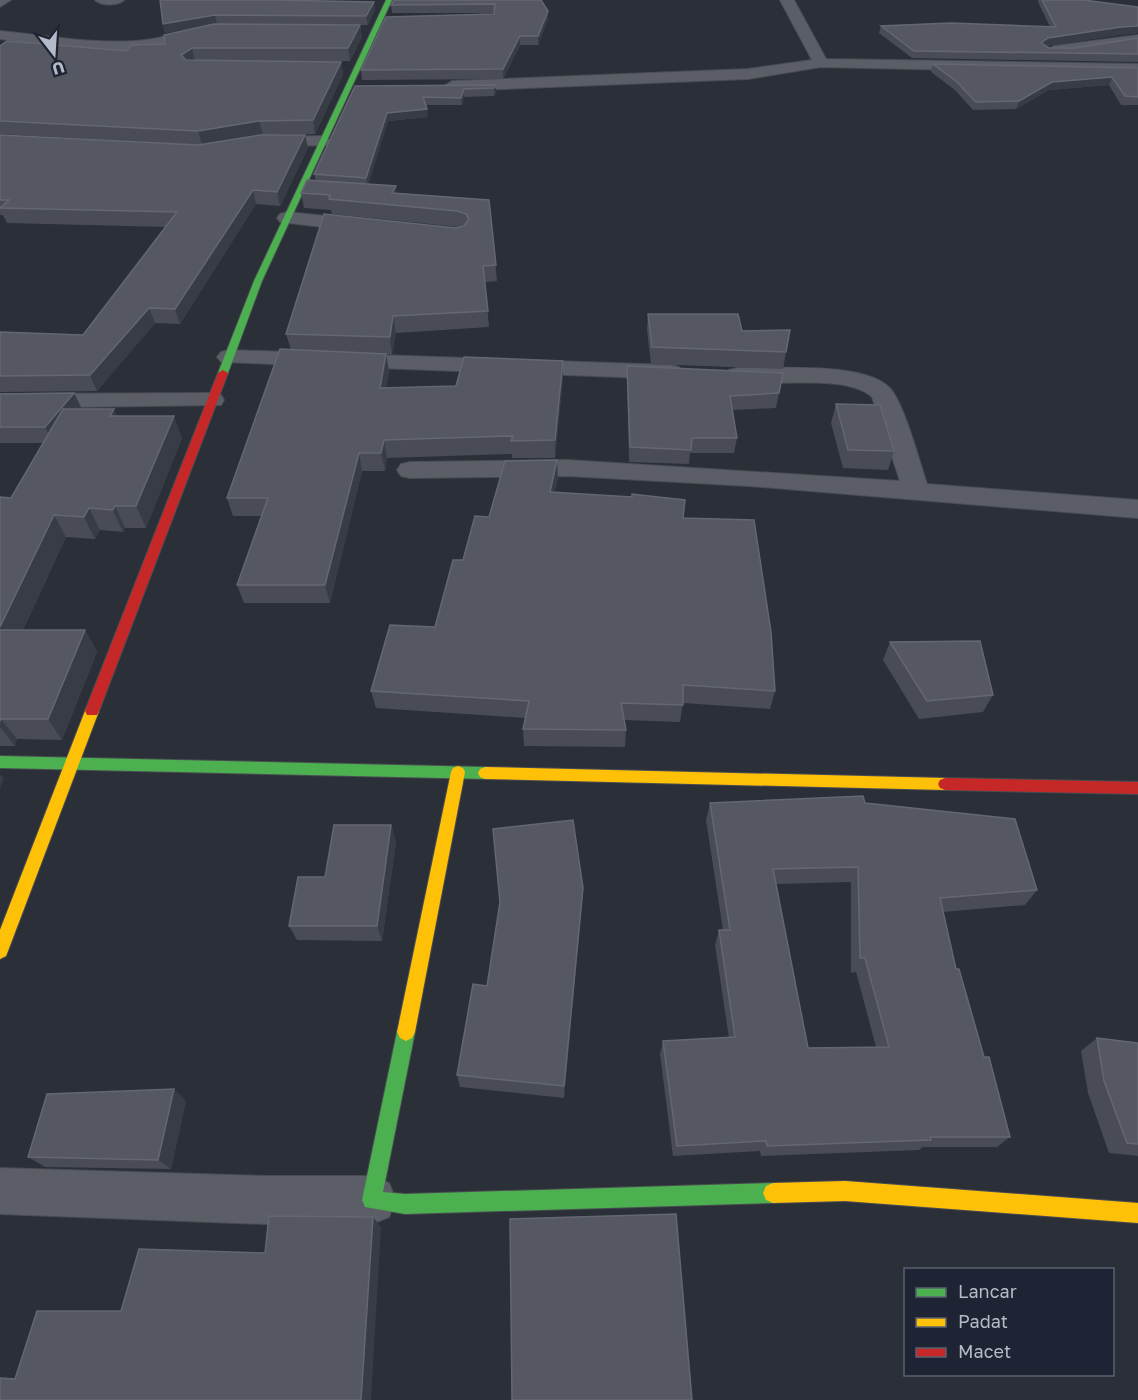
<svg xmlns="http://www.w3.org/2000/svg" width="1138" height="1400" font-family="'Golos Text',sans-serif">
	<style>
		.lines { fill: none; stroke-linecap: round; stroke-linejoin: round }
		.street-casing { stroke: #494c52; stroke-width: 2 }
		.fast-casing { stroke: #494c52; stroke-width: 2 }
		.slow-casing { stroke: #494c52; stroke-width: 2 }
		.jam-casing { stroke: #494c52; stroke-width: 2 }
		.street { fill: #5b5e66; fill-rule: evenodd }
		.fast { fill: #4caf50; fill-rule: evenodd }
		.slow { fill: #ffc107; fill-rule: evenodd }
		.jam { fill: #c62828; fill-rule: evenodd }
		.wall { fill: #494c56; fill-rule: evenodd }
		.shaded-wall { fill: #383c45 }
		.building { fill: #555862; stroke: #646772; stroke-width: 1.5; fill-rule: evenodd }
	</style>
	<rect width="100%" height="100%" fill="#2b2f38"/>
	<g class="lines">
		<defs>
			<g id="street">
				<path d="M 0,0 L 11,0 L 0,7 Z"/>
				<path d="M 95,0 L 124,0 C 118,6 101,6 95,0 Z"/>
				<path d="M 780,0 L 794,0 L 826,59 L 1138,64 L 1138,74 L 821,67 L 748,79 L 452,91 L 444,86 L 452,81 L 748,69 L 812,60 Z"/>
				<path d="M 208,27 L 213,28 L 213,34 C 187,40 162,48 135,50 C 90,53 45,44 0,39 L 0,31 C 45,35 90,44 135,41 C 160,40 183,30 208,27 Z"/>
				<path d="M 1138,35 L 1138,43 L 1065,54 L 1054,54 L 1047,50 L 1054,46 Z"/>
				<path d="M 323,136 L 332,141 L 329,145 L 262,147 L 253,142 L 262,137 Z"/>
				<path d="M 287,212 L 366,220 L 376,226 L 366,232 L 280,222 L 277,218 L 280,214 Z"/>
				<path d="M 229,350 L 671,365 L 679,367 L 683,372 L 679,377 L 671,379 L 221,362 L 217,357 L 221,352 Z"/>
				<path d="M 737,368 C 773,369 872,360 893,392 C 906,411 919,460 927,484 L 1138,500 L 1138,518 L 749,486 L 568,476 L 410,478 L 401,476 L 397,470 L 401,464 L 410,462 L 568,460 L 900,481 L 872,397 C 844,372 766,389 729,380 L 725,375 L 729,370 Z"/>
				<path d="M 212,393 L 221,395 L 224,400 L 221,405 L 0,408 L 0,394 Z"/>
				<path d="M 0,1168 L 264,1176 L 372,1176 L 389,1183 L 396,1200 L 389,1217 L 372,1224 L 264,1224 L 0,1214 Z"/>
			</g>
			<g id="fast">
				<path d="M 386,0 L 392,0 L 262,281 L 228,373 L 220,375 L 218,373 L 254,281 Z"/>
				<path d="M 0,756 L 485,767 L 490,769 L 492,773 L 490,777 L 485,779 L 0,768 Z"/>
				<path d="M 406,1023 L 412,1026 L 415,1032 L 383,1192 L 405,1194 L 773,1183 L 780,1186 L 783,1193 L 780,1200 L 773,1203 L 405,1214 L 365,1207 L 362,1200 L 397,1032 L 400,1026 Z"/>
			</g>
			<g id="slow">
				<path d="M 92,706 L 97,707 L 99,711 L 8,951 L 6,956 L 0,959 L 0,930 L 85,711 L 87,707 Z"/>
				<path d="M 458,766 L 463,768 L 465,772 L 415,1032 L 412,1038 L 406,1041 L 400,1038 L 397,1032 L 451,772 L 453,768 Z"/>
				<path d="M 485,767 L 945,778 L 950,780 L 952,784 L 950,788 L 945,790 L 485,779 L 480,777 L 478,773 L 480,769 Z"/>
				<path d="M 845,1181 L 1138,1203 L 1138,1223 L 845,1201 L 773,1203 L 766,1200 L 763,1193 L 766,1186 L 773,1183 Z"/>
			</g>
			<g id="jam">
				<path d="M 223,370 L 228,373 L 99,711 L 97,715 L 87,715 L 85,711 L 218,373 Z"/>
				<path d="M 945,778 L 1138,782 L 1138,794 L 945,790 L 940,788 L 938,784 L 940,780 Z"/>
			</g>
		</defs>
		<use href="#street" class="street-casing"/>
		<use href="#fast" class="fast-casing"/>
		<use href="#slow" class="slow-casing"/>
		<use href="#jam" class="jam-casing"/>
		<use href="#street" class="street"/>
		<use href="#fast" class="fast"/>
		<use href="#slow" class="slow"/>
		<use href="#jam" class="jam"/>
	</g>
	<g class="wall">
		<path d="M 160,0 L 374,2 L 375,10 L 368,25 L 216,24 L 360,25 L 362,37 L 350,61 L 222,61 L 341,62 L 343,75 L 315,134 L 263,135 L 243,138 L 305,135 L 308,148 L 280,206 L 256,204 L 180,324 L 155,323 L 97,391 L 0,392 L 0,332 L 83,335 L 166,227 L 7,223 L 3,215 L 0,215 L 0,135 L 201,145 L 0,134 L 0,46 L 127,51 L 165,44 L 204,26 L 165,33 L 163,24 Z"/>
		<path d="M 541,0 L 548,19 L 538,45 L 520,45 L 503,79 L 362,80 L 361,70 L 494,14 L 494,13 L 392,13 L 391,5 Z"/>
		<path d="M 1038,0 L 1083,0 L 1138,7 L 1138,33 L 1118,35 L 1046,46 L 1049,48 L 1075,48 L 1138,38 L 1138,62 L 912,58 L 879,33 L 881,26 L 1050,27 L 1038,2 Z"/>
		<path d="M 933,64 L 1138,68 L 1138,105 L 1121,105 L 1109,85 L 1049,90 L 1016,109 L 973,110 L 955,90 L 931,72 Z"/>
		<path d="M 496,85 L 496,93 L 494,96 L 464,97 L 462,105 L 425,105 L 428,117 L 388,121 L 368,184 L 397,194 L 489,200 L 497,281 L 485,282 L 489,327 L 396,333 L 392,354 L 386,354 L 389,371 L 386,388 L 456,386 L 563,378 L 555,458 L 512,458 L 512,454 L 387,458 L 385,471 L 362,471 L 330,603 L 244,603 L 237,585 L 262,516 L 233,516 L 227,498 L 291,350 L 286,334 L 459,227 L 332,214 L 331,210 L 304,208 L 301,193 L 316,181 L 314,174 L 355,86 Z"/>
		<path d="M 648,314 L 742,331 L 790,330 L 783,369 L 651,364 L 647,330 Z"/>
		<path d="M 627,366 L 783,373 L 776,408 L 732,410 L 737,438 L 734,453 L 690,453 L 689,464 L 629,462 L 627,381 Z"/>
		<path d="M 0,394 L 117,416 L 182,438 L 146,528 L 125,528 L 123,532 L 100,530 L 95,539 L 66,537 L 23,630 L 85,630 L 97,652 L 62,740 L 17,739 L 15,746 L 0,746 L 0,497 L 11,498 L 43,443 L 0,443 Z"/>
		<path d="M 836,404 L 894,451 L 888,470 L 843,468 L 831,423 Z"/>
		<path d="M 558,478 L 554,492 L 683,518 L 775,691 L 770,709 L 683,703 L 680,722 L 624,720 L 626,730 L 625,747 L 524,746 L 523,729 L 526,718 L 376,708 L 371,691 L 435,627 L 463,560 L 489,517 Z"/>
		<path d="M 890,642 L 993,695 L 983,712 L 919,719 L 883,660 Z"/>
		<path d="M 710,803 L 865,803 L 1037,890 L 1025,905 L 943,912 L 956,969 L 1010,1137 L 997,1147 L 923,1147 L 919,1150 L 761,1156 L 760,1151 L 673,1156 L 660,1054 L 663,1041 L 729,1038 L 715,945 L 719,930 L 723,930 L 706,820 ZM 851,882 L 851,973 L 856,972 L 876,1047 L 808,1048 L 776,884 Z"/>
		<path d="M 391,825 L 396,842 L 382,941 L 297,940 L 289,926 Z"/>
		<path d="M 583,888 L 582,903 L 564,1098 L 460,1087 L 457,1075 L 487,986 Z"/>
		<path d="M 1097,1038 L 1138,1043 L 1138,1156 L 1109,1153 L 1088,1093 L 1081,1051 Z"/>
		<path d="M 186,1101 L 171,1169 L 45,1167 L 28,1157 Z"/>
	</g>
	<g class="shaded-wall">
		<path d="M 374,2 L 375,10 L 368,25 L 366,16 Z"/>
		<path d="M 548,11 L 548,19 L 538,45 L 538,36 Z"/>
		<path d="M 215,15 L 217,24 L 165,33 L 163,24 Z"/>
		<path d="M 360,25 L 362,37 L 350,61 L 348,48 Z"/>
		<path d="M 1138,26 L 1138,33 L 1118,35 L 1045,46 L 1041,43 L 1048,38 L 1121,27 Z"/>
		<path d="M 520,36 L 520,45 L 503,79 L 503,69 Z"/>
		<path d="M 192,48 L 195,61 L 185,68 L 181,55 Z"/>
		<path d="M 341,62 L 343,75 L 315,134 L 313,120 Z"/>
		<path d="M 1112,77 L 1109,85 L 1049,90 L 1016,109 L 1019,101 L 1052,82 Z"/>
		<path d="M 496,85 L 496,93 L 494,96 L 494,88 Z"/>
		<path d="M 464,89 L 464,97 L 462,105 L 461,98 Z"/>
		<path d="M 427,109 L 428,117 L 388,121 L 368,186 L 366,178 L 387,113 Z"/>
		<path d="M 259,121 L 263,135 L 202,145 L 198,131 Z"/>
		<path d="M 305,135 L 308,148 L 280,206 L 277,192 Z"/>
		<path d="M 396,186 L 398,202 L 392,193 Z"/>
		<path d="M 253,190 L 256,204 L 180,324 L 175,309 Z"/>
		<path d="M 149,308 L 155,323 L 97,391 L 90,375 Z"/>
		<path d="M 393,316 L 396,333 L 392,354 L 390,337 Z"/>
		<path d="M 386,354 L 389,371 L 383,406 L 380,388 Z"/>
		<path d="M 563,361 L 563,378 L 555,458 L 555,440 Z"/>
		<path d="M 74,393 L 82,409 L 53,443 L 45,427 Z"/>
		<path d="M 114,409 L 123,431 L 110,416 Z"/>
		<path d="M 174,416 L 182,438 L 146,528 L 136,506 Z"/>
		<path d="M 384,440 L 387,458 L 385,471 L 381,453 Z"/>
		<path d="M 359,453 L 362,471 L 330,603 L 325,585 Z"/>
		<path d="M 557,460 L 558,478 L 550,510 L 550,492 Z"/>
		<path d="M 115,506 L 125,528 L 123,532 L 113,510 Z"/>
		<path d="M 89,508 L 100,530 L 95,539 L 84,517 Z"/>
		<path d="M 54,515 L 66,537 L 13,651 L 0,632 L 0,627 Z"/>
		<path d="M 85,630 L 97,652 L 62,740 L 48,719 Z"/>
		<path d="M 1,719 L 17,739 L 15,746 L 0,727 Z"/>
		<path d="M 0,774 L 4,778 L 0,789 Z"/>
		<path d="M 391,825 L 396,842 L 382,941 L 377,926 Z"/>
		<path d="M 583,888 L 582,903 L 564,1098 L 564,1086 Z"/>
		<path d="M 174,1089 L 186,1101 L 171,1169 L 158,1160 Z"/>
		<path d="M 373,1217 L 381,1227 L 371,1400 L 361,1400 Z"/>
	</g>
	<g class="building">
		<path d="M 160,0 L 276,0 L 374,2 L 366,16 L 215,15 L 163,24 Z"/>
		<path d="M 394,0 L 541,0 L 548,11 L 538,36 L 520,36 L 503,69 L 361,70 L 386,17 L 494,14 L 495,4 L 391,5 Z"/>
		<path d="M 1042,0 L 1083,0 L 1138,7 L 1138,26 L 1121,27 L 1048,38 L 1041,43 L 1049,48 L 1075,48 L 1138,38 L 1138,54 L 914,51 L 881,26 L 951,23 L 1056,27 Z"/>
		<path d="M 214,24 L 360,25 L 348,48 L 192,48 L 181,55 L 186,60 L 341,62 L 313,120 L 259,121 L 198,131 L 0,121 L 0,46 L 7,41 L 127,51 L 131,45 L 165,44 L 164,35 Z"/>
		<path d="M 933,64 L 1138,68 L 1138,97 L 1125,96 L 1112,77 L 1052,82 L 1019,101 L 976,102 L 957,82 Z"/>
		<path d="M 496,85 L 494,88 L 464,89 L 461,98 L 423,97 L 427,109 L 387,113 L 366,178 L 314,174 L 355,86 Z"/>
		<path d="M 0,135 L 198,145 L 260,135 L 305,135 L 277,192 L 253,190 L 175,309 L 149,308 L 90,375 L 0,376 L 0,332 L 83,335 L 177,212 L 0,208 L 9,200 L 0,200 Z"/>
		<path d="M 307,180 L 396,186 L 392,193 L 489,200 L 496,265 L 483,266 L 488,311 L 393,316 L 390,337 L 286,334 L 324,214 L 456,228 L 464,226 L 469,219 L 466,214 L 457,211 L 329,199 L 330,195 L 301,193 Z"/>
		<path d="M 648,314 L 738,314 L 742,331 L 790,330 L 786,352 L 652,347 Z"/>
		<path d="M 280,349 L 386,354 L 380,388 L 456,386 L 464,357 L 563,361 L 555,440 L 511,441 L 513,436 L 384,440 L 381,453 L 359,453 L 325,585 L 237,585 L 268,498 L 227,498 Z"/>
		<path d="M 627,366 L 783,373 L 779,393 L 730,396 L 737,438 L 692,438 L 691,450 L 630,447 Z"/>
		<path d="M 74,393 L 45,427 L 0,427 L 0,394 Z"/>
		<path d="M 836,404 L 880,405 L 894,451 L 848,450 Z"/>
		<path d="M 63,409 L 114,409 L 110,416 L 174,416 L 136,506 L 115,506 L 113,510 L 89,508 L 84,517 L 54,515 L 0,627 L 0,497 L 11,498 Z"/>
		<path d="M 557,460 L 550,492 L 632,497 L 632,494 L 685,500 L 683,518 L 754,520 L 771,632 L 775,691 L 683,685 L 683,705 L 621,703 L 626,730 L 523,729 L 529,701 L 371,691 L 390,625 L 435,627 L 453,560 L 463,560 L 475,516 L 489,517 L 505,461 Z"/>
		<path d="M 0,630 L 85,630 L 48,719 L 1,719 L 0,721 Z"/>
		<path d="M 980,641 L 993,695 L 927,701 L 890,642 Z"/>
		<path d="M 863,796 L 865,803 L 1015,819 L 1037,890 L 940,898 L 956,969 L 959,969 L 984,1057 L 989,1057 L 1010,1137 L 930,1137 L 931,1140 L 767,1146 L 766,1141 L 677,1146 L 663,1041 L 735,1037 L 719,930 L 730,930 L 710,803 ZM 858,867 L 860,958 L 865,958 L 889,1047 L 808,1048 L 773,869 Z"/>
		<path d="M 573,820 L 583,888 L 564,1086 L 457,1075 L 473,984 L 487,986 L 500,902 L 493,829 Z"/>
		<path d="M 334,825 L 391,825 L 377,926 L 289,926 L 298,877 L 325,877 Z"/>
		<path d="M 1097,1038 L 1138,1043 L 1138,1144 L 1127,1143 L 1104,1081 Z"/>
		<path d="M 174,1089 L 158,1160 L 28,1157 L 47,1094 Z"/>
		<path d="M 676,1214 L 692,1400 L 512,1400 L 510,1219 Z"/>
		<path d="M 269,1216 L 373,1217 L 361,1400 L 0,1400 L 0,1378 L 15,1379 L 37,1311 L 121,1311 L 139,1249 L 265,1253 Z"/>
	</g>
	<rect x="904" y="1268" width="210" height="108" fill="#1e2433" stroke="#5a606f" stroke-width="1.5"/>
	<rect x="916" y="1288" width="30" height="9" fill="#4caf50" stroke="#5a606f" stroke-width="1.5"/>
	<text x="958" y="1298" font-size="18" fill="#b5bac9">Lancar</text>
	<rect x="916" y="1318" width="30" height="9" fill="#ffc107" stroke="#5a606f" stroke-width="1.5"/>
	<text x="958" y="1328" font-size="18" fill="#b5bac9">Padat</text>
	<rect x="916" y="1348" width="30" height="9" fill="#c62828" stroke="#5a606f" stroke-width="1.5"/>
	<text x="958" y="1358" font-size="18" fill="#b5bac9">Macet</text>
	<g transform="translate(54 54) rotate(163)" stroke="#1e2433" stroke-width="4.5" paint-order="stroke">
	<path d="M0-4.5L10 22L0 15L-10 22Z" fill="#b5bac9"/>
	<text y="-9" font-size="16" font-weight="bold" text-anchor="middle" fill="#b5bac9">U</text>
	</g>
</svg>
